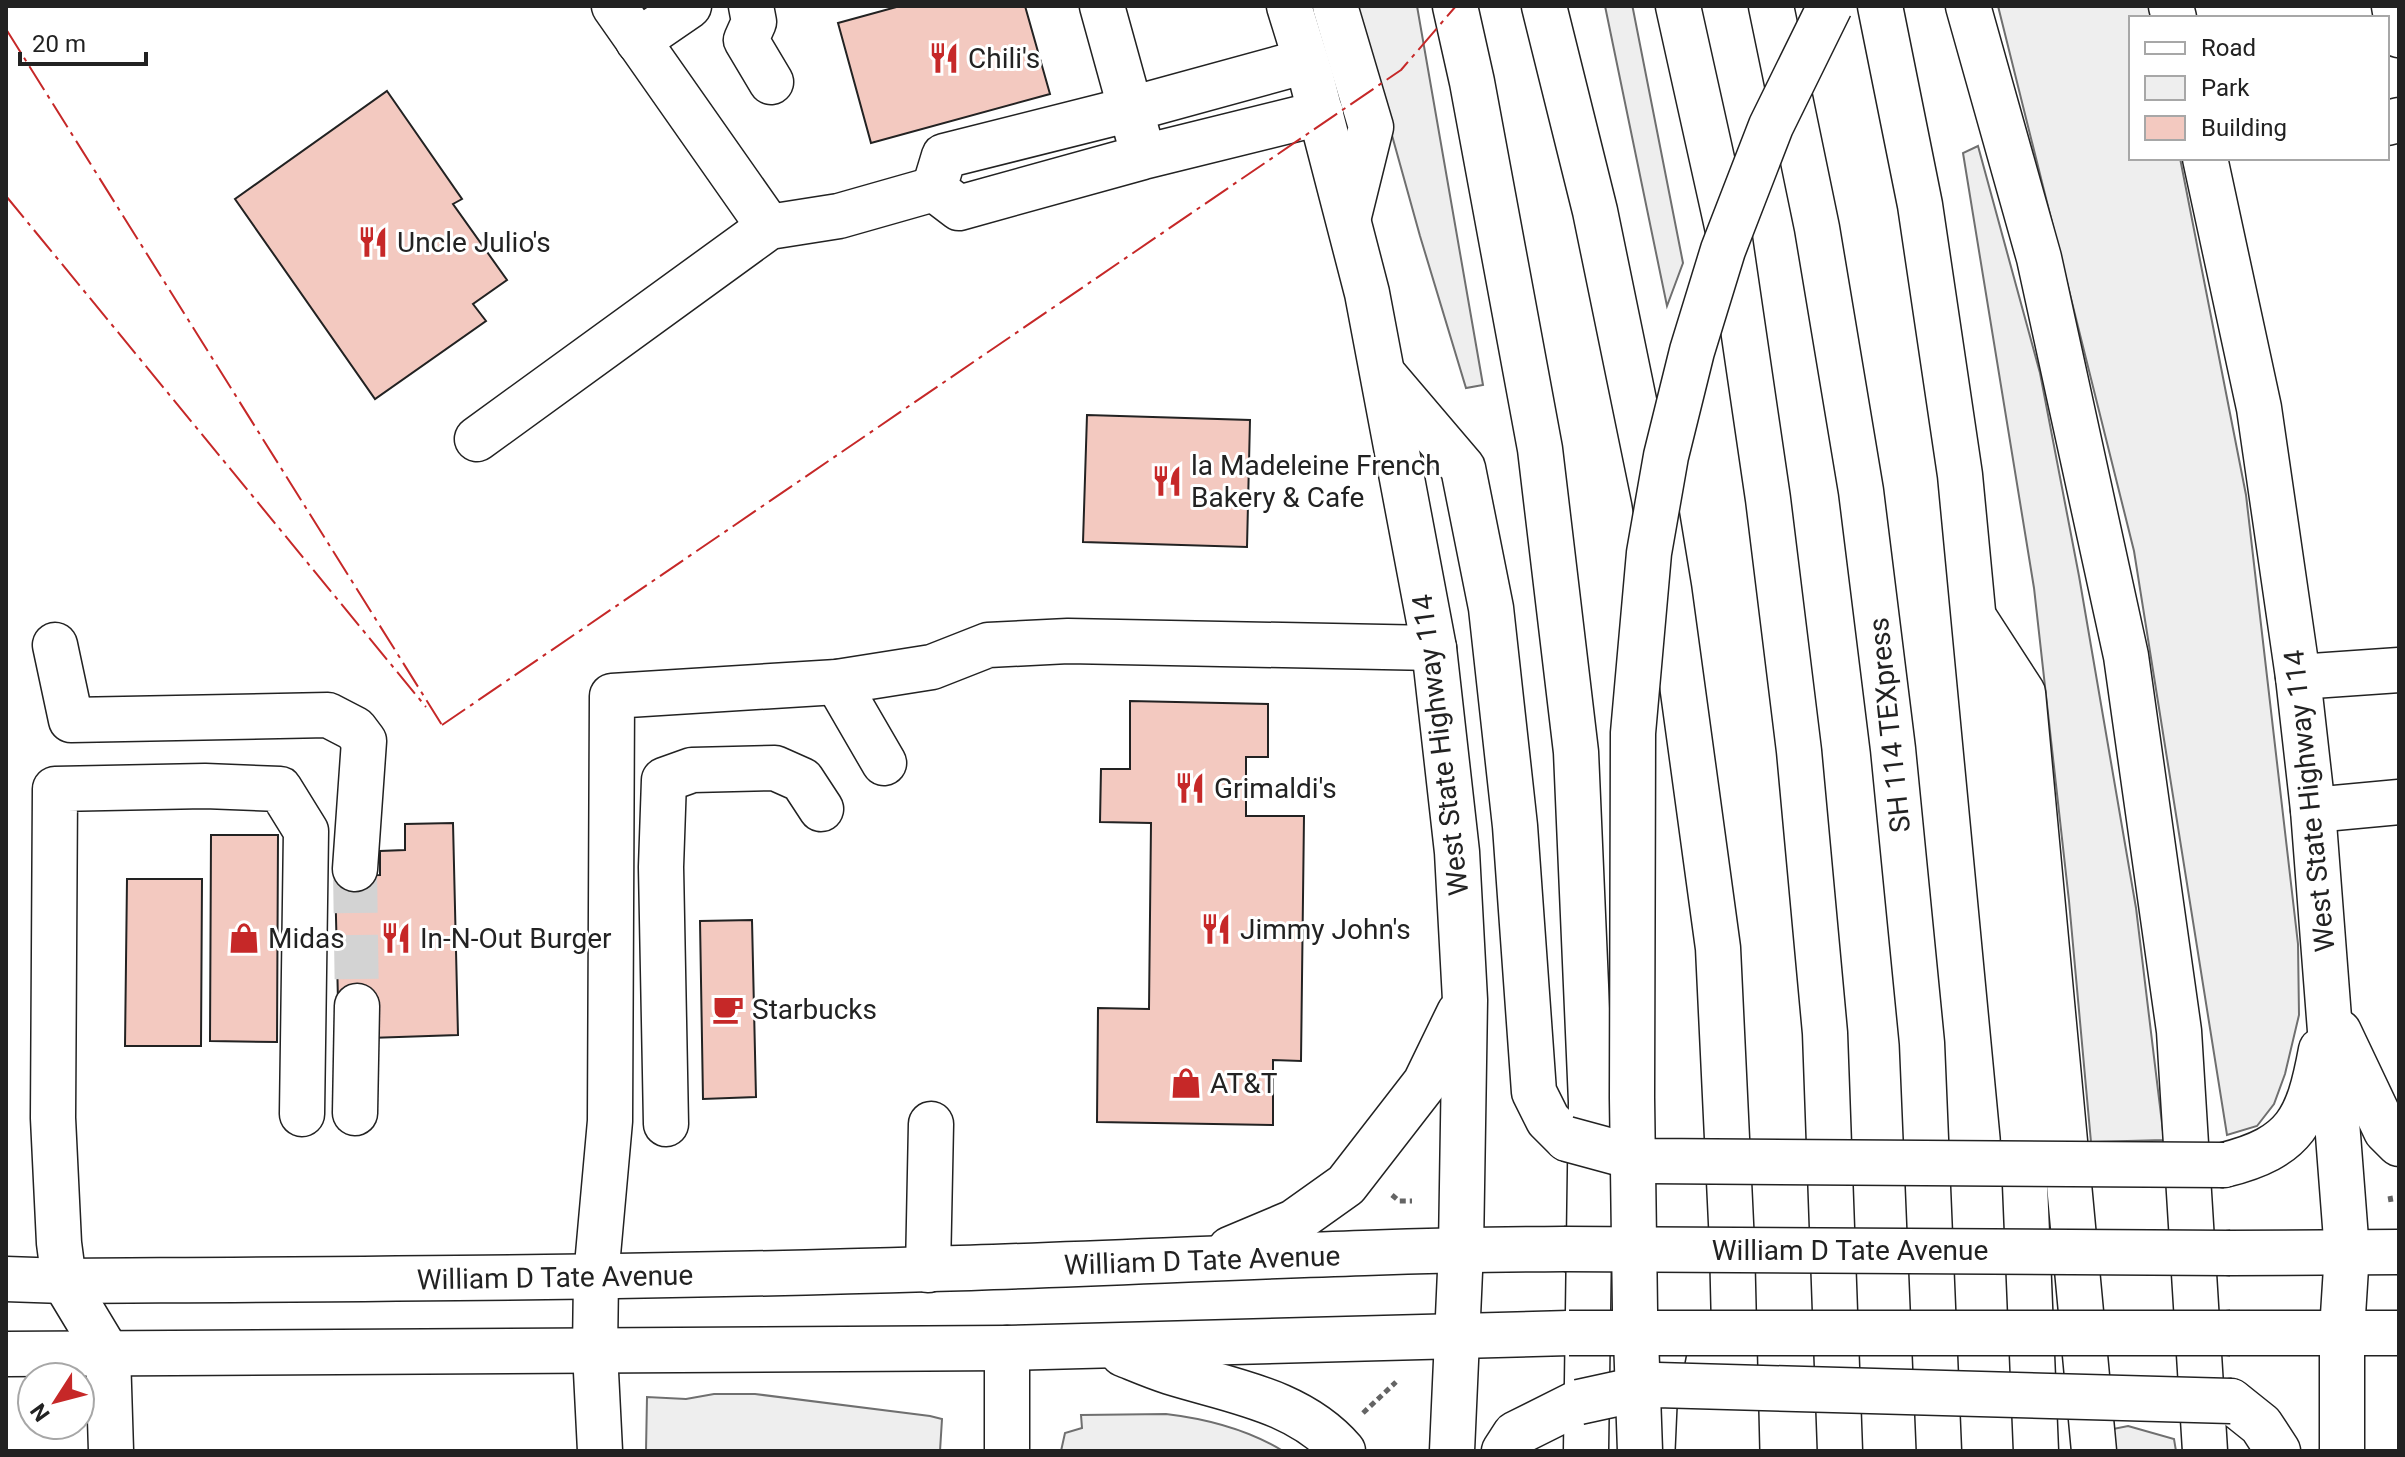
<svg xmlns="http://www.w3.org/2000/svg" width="2405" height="1457" font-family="Roboto,sans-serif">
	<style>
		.green { fill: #eee; stroke: #6f6f6f; stroke-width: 2 }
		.building { fill: #f3c9c0; stroke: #222; stroke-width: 2 }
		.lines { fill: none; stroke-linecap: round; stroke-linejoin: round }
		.minor-tunnel { stroke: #d3d3d3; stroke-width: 44; stroke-dasharray: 44 22; stroke-linecap: butt }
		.minor-casing { stroke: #222; stroke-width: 47 }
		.major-casing { stroke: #222; stroke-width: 47 }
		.highway-casing { stroke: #222; stroke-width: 47 }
		.path { stroke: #646464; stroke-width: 5; stroke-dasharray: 6 4; stroke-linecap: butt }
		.minor { stroke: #fff; stroke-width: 44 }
		.major { stroke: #fff; stroke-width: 44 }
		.highway { stroke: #fff; stroke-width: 44 }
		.major-bridge-casing { stroke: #222; stroke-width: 47; stroke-linecap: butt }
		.highway-bridge-casing { stroke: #222; stroke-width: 47; stroke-linecap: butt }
		.major-bridge { stroke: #fff; stroke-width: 44 }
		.highway-bridge { stroke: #fff; stroke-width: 44 }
		.power { stroke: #c62828; stroke-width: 2; stroke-dasharray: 28 6 4 6; stroke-linecap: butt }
		.labels { text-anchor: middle; stroke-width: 6; stroke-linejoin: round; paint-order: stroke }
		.poi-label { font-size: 28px; fill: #222; stroke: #fff; text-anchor: start }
		.street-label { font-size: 28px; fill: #222; stroke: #fff }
	</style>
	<rect width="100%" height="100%" fill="#fff"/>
	<g class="green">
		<path d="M 1356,6 L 1417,6 L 1483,385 L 1466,388 L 1420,236 Z"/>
		<path d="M 1605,6 L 1632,6 L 1633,9 L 1683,263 L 1667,306 Z"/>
		<path d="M 1998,6 L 2151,6 L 2153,18 L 2131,18 L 2131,158 L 2180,158 L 2246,495 L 2298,944 L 2299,1015 L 2285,1074 L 2274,1104 L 2257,1126 L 2227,1135 L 2134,551 Z"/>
		<path d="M 1978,146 L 2040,373 L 2079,576 L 2136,908 L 2164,1140 L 2091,1142 L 2069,901 L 2034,588 L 1963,153 Z"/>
		<path d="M 714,1394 L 755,1394 L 930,1416 L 942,1419 L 940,1451 L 646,1451 L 647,1397 L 686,1399 Z"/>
		<path d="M 1166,1414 C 1208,1419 1247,1429 1283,1451 L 1061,1451 L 1065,1433 L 1082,1428 L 1081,1415 Z"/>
		<path d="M 2128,1426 L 2174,1439 L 2176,1451 L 2115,1451 L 2113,1429 Z"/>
	</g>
	<g class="building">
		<path d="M 900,6 L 1025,6 L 1050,94 L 871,143 L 838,23 Z"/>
		<path d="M 387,91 L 462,199 L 453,204 L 507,280 L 473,304 L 486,321 L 375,399 L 235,199 Z"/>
		<path d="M 1087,415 L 1250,420 L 1247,547 L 1083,542 Z"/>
		<path d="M 1130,701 L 1268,704 L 1268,757 L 1246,757 L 1246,816 L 1304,816 L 1301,1061 L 1273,1060 L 1273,1125 L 1097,1122 L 1098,1008 L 1149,1009 L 1151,823 L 1100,822 L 1101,769 L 1130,769 Z"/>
		<path d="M 453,823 L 458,1035 L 369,1038 L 338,1001 L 335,876 L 380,875 L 380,851 L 405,850 L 405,824 Z"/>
		<path d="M 211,835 L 278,835 L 277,1042 L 210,1041 Z"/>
		<path d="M 127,879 L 202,879 L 201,1046 L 125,1046 Z"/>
		<path d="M 752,920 L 756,1097 L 703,1099 L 700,921 Z"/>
	</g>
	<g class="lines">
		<path class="minor-tunnel" d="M 355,869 L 357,1006"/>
		<defs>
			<g id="minor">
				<path d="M 614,6 L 769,227"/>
				<path d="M 751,6 L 754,22 L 746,40 L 771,82"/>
				<path d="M 1102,6 L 1138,136"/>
				<path d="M 2394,6 L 2399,35"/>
				<path d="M 638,41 L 689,6"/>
				<path d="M 1306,61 L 1131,109 L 944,156 L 934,189 L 959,208 L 1143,157 L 1321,113"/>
				<path d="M 2387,123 L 2399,120"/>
				<path d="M 477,439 L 769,227 L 839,216 L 934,189"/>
				<path d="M 55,645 L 71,720 L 328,715 L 355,729 L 364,741 L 355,869"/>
				<path d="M 2298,677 L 2399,670"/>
				<path d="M 837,682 L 884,763"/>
				<path d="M 2313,810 L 2399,802"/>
				<path d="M 355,1113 L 357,1006"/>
				<path d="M 666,1124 L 661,867 L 664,780 L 692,770 L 775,768 L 802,780 L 821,809"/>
				<path d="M 928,1270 L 931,1124"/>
				<path d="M 596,1277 L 610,1121 L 612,696 L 837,682 L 932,667 L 988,645 L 1068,641 L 1434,648"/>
				<path d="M 1007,1348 L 1007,1451"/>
				<path d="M 595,1352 L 600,1451"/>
				<path d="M 111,1451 L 108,1354 L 64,1281 L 59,1243 L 53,1118 L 55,789 L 205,786 L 280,789 L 306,831 L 302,1114"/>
			</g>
			<g id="major">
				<path d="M 1289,6 L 1311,77 L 1367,293 L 1434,648 L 1457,852 L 1465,1000 L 1461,1249 L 1452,1451"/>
				<path d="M 2171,6 L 2174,18"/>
				<path d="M 2205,158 L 2259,408 L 2298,677 L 2313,810 L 2347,1252 L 2342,1331 L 2342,1451"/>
				<path d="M 1383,374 L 1463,468 L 1491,608 L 1515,826 L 1534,1092 L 1548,1120 L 1567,1139"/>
				<path d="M 2339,1032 L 2386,1131 L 2399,1144"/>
				<path d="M 2224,1165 C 2296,1147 2308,1120 2321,1050"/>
				<path d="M 1230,1249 L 1294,1222 L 1346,1185 L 1425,1083 L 1459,1013"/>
				<path d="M 2230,1253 L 2399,1252"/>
				<path d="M 6,1279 L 64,1281 C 353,1279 642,1278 931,1269 C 1142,1263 1353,1250 1564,1249"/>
				<path d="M 2230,1333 L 2399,1333"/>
				<path d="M 595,1352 L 596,1277"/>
				<path d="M 6,1354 L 1007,1348 L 1569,1333"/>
				<path d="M 1123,1354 C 1138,1360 1154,1367 1170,1372 C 1231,1391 1299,1400 1343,1451"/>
				<path d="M 2231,1401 L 2261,1425 L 2278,1451"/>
				<path d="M 1504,1451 L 1515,1434 L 1579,1402"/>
			</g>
			<g id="highway">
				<path d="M 1335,6 L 1371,127 L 1349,216"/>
				<path d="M 1455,6 L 1472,82 L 1540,449 L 1576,752 L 1591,1102 L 1586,1451"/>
				<path d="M 1544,6 L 1595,211 L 1654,498 L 1669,589 L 1718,948 L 1732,1244 L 1737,1451"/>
				<path d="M 1678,6 L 1730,240 L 1768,499 L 1799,751 L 1825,1033 L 1840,1451"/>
				<path d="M 1771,6 L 1817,228 L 1861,491 L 1893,749 L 1922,1043 L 1939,1451"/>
				<path d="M 1880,6 L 1920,205 L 1960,475 L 2023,1136 L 2036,1451"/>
				<path d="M 1968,6 L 2039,258 L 2126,656 L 2179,1031 L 2205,1451"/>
				<path d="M 1977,622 L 2023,693 L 2094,1451"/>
				<path d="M 1698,1451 L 1700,1406 L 1711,1348"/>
			</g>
		</defs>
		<use href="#minor" class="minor-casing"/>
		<use href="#major" class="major-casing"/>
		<use href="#highway" class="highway-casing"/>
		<g class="path">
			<path d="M 1392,1195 L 1399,1201 L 1412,1201"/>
			<path d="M 2390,1196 L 2391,1202"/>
			<path d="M 1363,1413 L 1396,1382"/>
		</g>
		<use href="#minor" class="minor"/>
		<use href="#major" class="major"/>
		<use href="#highway" class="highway"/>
		<defs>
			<g id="major-bridge">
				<path d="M 1567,1139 L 1648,1161 L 2224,1165"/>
				<path d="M 1564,1249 L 2230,1253"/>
				<path d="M 1569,1333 L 2230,1333"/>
				<path d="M 1579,1402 L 1657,1385 L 2231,1401"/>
			</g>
			<path id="highway-bridge" d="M 1640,1451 L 1635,1310 L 1632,1098 L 1633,733 L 1649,553 L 1666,456 L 1692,351 L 1723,250 L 1771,126 L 1830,6"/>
		</defs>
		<use href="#major-bridge" class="major-bridge-casing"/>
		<use href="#highway-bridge" class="highway-bridge-casing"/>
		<use href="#major-bridge" class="major-bridge"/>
		<use href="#highway-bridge" class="highway-bridge"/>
		<g class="power">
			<path d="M 6,29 L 442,725"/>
			<path d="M 6,196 L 426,707"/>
			<path d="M 442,725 L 1401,70 L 1456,6"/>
		</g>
	</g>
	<defs>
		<symbol id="restaurant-bare" viewBox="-9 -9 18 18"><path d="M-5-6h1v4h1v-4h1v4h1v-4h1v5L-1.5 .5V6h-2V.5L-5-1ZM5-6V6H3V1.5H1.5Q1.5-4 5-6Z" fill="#c62828" stroke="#fff" stroke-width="2.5" paint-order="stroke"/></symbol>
		<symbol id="shop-bare" viewBox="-9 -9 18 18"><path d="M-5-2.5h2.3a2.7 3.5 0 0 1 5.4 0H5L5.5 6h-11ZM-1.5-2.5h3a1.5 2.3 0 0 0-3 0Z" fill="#c62828" stroke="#fff" stroke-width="2.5" paint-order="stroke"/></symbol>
		<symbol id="cafe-bare" viewBox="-9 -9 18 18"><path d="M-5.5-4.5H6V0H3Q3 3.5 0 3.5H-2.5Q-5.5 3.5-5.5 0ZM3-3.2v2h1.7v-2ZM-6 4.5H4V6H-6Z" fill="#c62828" stroke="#fff" stroke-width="2.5" paint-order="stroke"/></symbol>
	</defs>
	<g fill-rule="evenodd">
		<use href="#restaurant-bare" x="922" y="36" width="44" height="44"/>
		<use href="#restaurant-bare" x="351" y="220" width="44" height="44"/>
		<use href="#restaurant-bare" x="1145" y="459" width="44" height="44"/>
		<use href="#restaurant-bare" x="1168" y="766" width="44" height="44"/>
		<use href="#restaurant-bare" x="1194" y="907" width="44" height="44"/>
		<use href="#shop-bare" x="222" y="916" width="44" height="44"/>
		<use href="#restaurant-bare" x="374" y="916" width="44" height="44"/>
		<use href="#cafe-bare" x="706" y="987" width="44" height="44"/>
		<use href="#shop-bare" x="1164" y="1061" width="44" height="44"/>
	</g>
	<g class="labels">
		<g class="poi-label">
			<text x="968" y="68">Chili's</text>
			<text x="397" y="252">Uncle Julio's</text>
			<text x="1191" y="475">la Madeleine French<tspan x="1191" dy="32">Bakery &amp; Cafe</tspan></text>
			<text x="1214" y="798">Grimaldi's</text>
			<text x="1240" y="939">Jimmy John's</text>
			<text x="268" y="948">Midas</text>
			<text x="420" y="948">In-N-Out Burger</text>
			<text x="752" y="1019">Starbucks</text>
			<text x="1210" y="1093">AT&amp;T</text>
		</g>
		<g class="street-label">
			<text transform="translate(1889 725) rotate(-96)" y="10">SH 114 TEXpress</text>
			<text transform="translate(1440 745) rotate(-97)" y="10">West State Highway 114</text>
			<text transform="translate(2309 801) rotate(-96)" y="10">West State Highway 114</text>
			<text x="1850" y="1260">William D Tate Avenue</text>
			<text transform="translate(1202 1260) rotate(-2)" y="10">William D Tate Avenue</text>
			<text transform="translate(555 1277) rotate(-1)" y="10">William D Tate Avenue</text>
		</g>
	</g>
	<rect width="2405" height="1457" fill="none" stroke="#222222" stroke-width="16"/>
	<rect x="2129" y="16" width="260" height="144" fill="#ffffff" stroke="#a7a7a7" stroke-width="2"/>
	<rect x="2145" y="42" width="40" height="12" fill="#ffffff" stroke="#a7a7a7" stroke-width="2"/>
	<text x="2201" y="56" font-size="24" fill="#222222">Road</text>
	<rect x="2145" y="76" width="40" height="24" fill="#eeeeee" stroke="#a7a7a7" stroke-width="2"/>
	<text x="2201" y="96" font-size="24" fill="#222222">Park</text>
	<rect x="2145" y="116" width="40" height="24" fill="#f3c9c0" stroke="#a7a7a7" stroke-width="2"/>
	<text x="2201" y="136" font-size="24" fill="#222222">Building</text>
	<g transform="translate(56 1401) rotate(234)"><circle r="38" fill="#ffffff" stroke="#a7a7a7" stroke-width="2"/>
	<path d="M0-6L14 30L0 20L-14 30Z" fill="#c62828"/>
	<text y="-12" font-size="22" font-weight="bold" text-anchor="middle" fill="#222222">N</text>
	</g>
	<path d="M20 52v12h126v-12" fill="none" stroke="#222222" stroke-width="4"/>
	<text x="32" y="52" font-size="24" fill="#222222" stroke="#ffffff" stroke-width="6" paint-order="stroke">20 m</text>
</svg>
